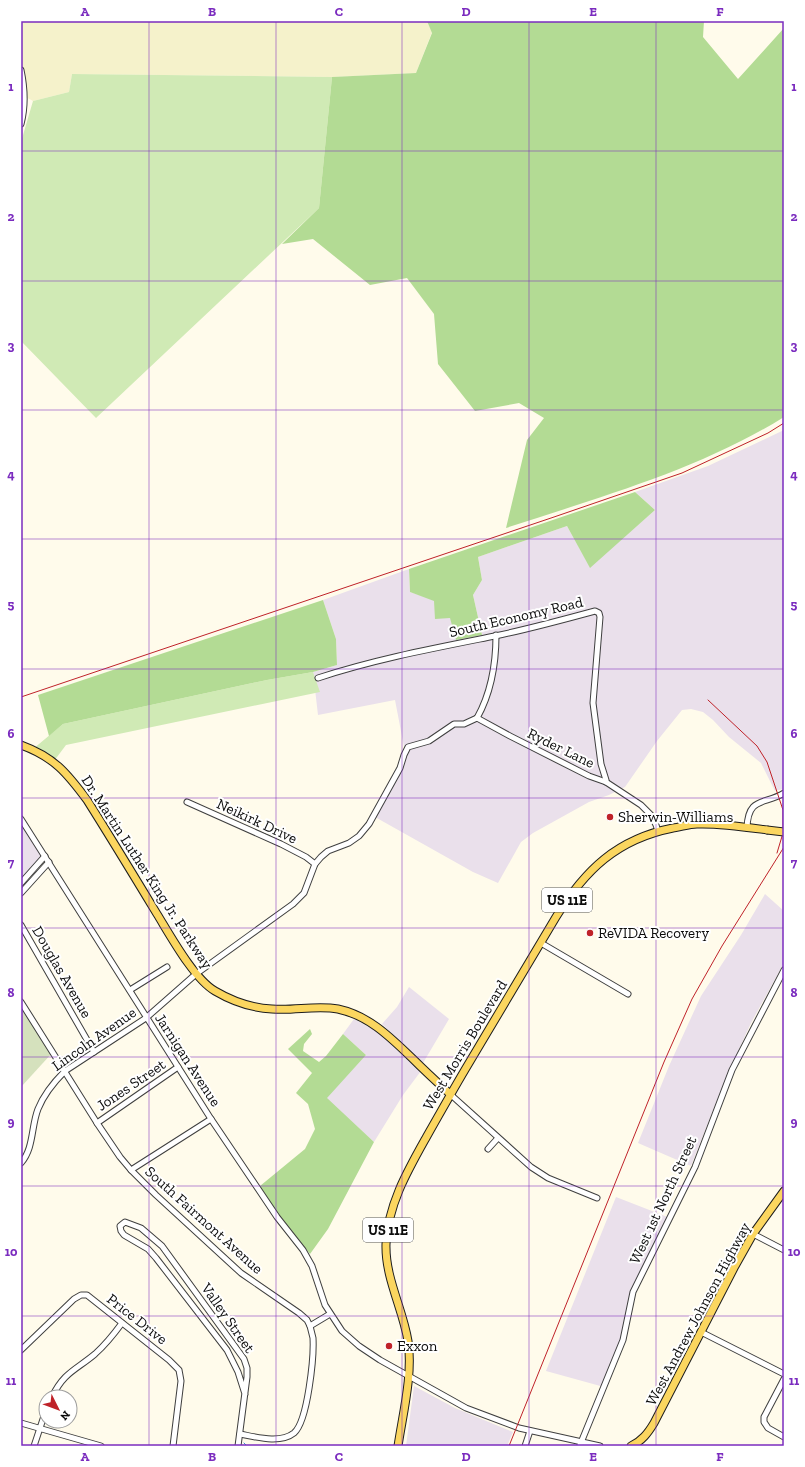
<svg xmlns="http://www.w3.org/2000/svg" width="805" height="1467" font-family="'Zilla Slab',serif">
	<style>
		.industrial { fill: #eae0eb }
		.farmland { fill: #f5f2cb }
		.green { fill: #d0eab5 }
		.forest { fill: #b3db94 }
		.cemetery { fill: #d5e1bd }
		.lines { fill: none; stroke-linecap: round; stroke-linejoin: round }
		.stream { stroke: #3591d0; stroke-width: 1 }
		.minor-casing { stroke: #3f3f3f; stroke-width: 7 }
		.major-casing { stroke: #1d1d1d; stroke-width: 9 }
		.minor { stroke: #fff; stroke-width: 5 }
		.major { stroke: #fbd65f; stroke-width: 7 }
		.rail { stroke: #bf2229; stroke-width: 1 }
		.major-bridge-casing { stroke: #1d1d1d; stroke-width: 9; stroke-linecap: butt }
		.major-bridge { stroke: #fbd65f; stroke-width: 7 }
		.grid { fill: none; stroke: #7b2cbf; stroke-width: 1; stroke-opacity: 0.55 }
		.poi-dot { fill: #bf2229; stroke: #fff; stroke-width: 1.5 }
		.labels { text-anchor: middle; stroke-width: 4; stroke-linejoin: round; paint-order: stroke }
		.shield { fill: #fff; stroke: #555; stroke-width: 1 }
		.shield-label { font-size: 14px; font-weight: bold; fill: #0c0c0c }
		.street-label { font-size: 15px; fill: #0c0c0c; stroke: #fff }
		.poi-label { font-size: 15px; fill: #0c0c0c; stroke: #fff; text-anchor: start }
		.neatline { fill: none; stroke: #7b2cbf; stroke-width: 1.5 }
		.grid-label { font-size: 13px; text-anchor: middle; font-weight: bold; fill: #7b2cbf }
	</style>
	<rect width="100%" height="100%" fill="#fffbeb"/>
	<g class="industrial">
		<path d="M 784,430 L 783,789 L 775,791 L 761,763 L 729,737 L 713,720 L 703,712 L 691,709 L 682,710 L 657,741 L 625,787 L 609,795 L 589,802 L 533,833 L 521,842 L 498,883 L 473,872 L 375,817 L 400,770 L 405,752 L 395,700 L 318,715 L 313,672 L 337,665 L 336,639 L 323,600 L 409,569 L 410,592 L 435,600 L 450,618 L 482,635 L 473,595 L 482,580 L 478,557 L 567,526 L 590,567 L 655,510 L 635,492 L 708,466 Z"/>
		<path d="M 21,822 L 45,856 L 21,883 Z"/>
		<path d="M 765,894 L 784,911 L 784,963 L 751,1023 L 725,1080 L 691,1166 L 638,1143 L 669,1066 L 701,996 L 741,935 Z"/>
		<path d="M 409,987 L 449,1019 L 423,1063 L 382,1024 L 397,1007 Z"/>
		<path d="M 354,1019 L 378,1032 L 421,1071 L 403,1095 L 374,1142 L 326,1098 L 366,1055 L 343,1034 Z"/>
		<path d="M 616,1197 L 670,1218 L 633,1292 L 624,1337 L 604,1387 L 546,1371 Z"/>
		<path d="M 414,1386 L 455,1408 L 513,1432 L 507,1446 L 406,1446 Z"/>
	</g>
	<path class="farmland" d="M 21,21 L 427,21 L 432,32 L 416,73 L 332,77 L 72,74 L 69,92 L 33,101 L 24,96 L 21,79 Z"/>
	<g class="green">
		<path d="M 72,74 L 332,77 L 319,208 L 96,418 L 21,341 L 21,142 L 33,101 L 69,92 Z"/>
		<path d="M 313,672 L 320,692 L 66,745 L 54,761 L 33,749 L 63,724 L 267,680 Z"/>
	</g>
	<g class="forest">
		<path d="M 427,21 L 704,21 L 703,37 L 738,79 L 784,28 L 784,417 C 699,470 600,497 506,528 L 527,440 L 544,418 L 519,403 L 475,411 L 438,364 L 434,314 L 407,278 L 370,285 L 313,239 L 282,244 L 319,208 L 332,77 L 416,73 L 432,33 Z"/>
		<path d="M 635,492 L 655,510 L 590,568 L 567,526 L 478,557 L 482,580 L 473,595 L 482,635 L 456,640 L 450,618 L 435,619 L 434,601 L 410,592 L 409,569 Z"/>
		<path d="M 323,600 L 336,639 L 337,665 L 313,672 L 267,680 L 63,724 L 49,736 L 38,695 Z"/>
		<path d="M 310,1029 L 312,1034 L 304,1044 L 303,1051 L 319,1062 L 326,1056 L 343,1034 L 366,1055 L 327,1098 L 374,1142 L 328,1229 L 310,1254 L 279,1215 L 260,1186 L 305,1149 L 315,1129 L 308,1104 L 296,1093 L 312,1073 L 288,1049 Z"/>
	</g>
	<path class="cemetery" d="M 21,1002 L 53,1052 L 21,1087 Z"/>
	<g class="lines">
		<path class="stream" d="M 244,1443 L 247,1446"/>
		<defs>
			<g id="minor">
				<path d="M 21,70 C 25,89 26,105 21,124"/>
				<path d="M 318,678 C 376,659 435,648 495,636 C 529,629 562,620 595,611 L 599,613 L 600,617 L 593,703 L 601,764 L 606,780 L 606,782"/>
				<path d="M 477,718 L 510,736 L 589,776 L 606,782 L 641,805 L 651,815 L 656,825 L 658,831"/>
				<path d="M 477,718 C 491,693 496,663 496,635"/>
				<path d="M 187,802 L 281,844 L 306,857 L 315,864"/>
				<path d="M 21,819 L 211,1119 L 277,1217 L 303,1250 L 312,1266 L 325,1305 L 342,1331 L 359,1346 L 380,1360 L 466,1408 L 519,1428 L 600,1446"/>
				<path d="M 747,828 C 748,796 765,805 784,793"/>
				<path d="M 21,883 L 45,856"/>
				<path d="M 21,893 L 49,862"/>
				<path d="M 21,925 L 94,1052"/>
				<path d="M 541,943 L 628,994"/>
				<path d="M 130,990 L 167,967"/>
				<path d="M 21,1002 L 97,1123 L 120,1157 L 131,1170 L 156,1195 L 241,1273 L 299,1313 L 307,1320 L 310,1326 L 330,1314"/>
				<path d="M 450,1094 L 531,1167 L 548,1178 L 597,1198"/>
				<path d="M 97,1123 L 178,1067"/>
				<path d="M 488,1149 L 498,1138"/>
				<path d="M 21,1163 C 34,1148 31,1127 38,1109 C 44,1094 54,1082 65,1071 L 146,1018 L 196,974 L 293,904 L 304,893 L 315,864 L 321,857 L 328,851 L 349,843 L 359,836 L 369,824 L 400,768 L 404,755 L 408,747 L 429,741 L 454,724 L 464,724 L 477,718"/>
				<path d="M 131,1170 L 211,1119"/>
				<path d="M 753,1234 L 784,1250"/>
				<path d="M 701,1332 L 784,1374"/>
				<path d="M 21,1350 L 74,1299 L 81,1295 L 87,1295 L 169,1360 L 179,1370 L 181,1381 L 173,1446"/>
				<path d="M 784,1379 L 764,1417 L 764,1422 L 768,1428 L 784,1437"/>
				<path d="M 52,1397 C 64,1372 76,1370 95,1354 C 105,1345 114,1334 122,1323"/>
				<path d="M 21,1423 L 101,1446"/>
				<path d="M 240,1434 C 256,1437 280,1444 294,1433 C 308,1421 314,1356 313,1338 C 312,1334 311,1330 310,1326"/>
				<path d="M 580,1445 L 623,1340 L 633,1292 L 695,1167 L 732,1070 L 784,970"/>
				<path d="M 34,1446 L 46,1410"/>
				<path d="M 238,1446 L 247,1377 L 247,1368 L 244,1359 L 162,1246 L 141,1228 L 125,1222 L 120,1226 L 121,1231 L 124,1235 L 148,1249 L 156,1258 L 227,1350 L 238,1372 L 245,1394"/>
				<path d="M 525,1446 L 530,1431"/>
			</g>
			<g id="major">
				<path d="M 21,745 C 54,757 67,773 87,800 C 111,838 134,876 157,914 C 170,935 194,979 215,991 C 232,1001 252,1008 272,1009 C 294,1011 316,1005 338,1009 C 370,1016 391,1038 413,1059 C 425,1071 438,1083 450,1094"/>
				<path d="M 398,1446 C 403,1413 413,1374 408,1341 C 403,1309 385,1278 386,1244 C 388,1204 408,1170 427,1136 C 440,1113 453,1090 466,1068 C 496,1018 526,968 556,917 C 585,870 617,839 673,828 C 681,827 689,824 697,824 C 719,823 745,827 767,830"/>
				<path d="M 631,1446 C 642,1441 648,1433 654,1423 L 735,1266 L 753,1234 L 784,1191"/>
			</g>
		</defs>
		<use href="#minor" class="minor-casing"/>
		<use href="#major" class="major-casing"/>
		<use href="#minor" class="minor"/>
		<use href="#major" class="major"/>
		<g class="rail">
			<path d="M 21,697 L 554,517 L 682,473 L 768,433 L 784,423"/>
			<path d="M 708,700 L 757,746 L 767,762 L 783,810 L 783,833 L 777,853"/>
			<path d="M 509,1446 L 664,1062 L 692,999 L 722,946 L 784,847"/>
		</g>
		<defs>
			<path id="major-bridge" d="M 767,830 L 784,832"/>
		</defs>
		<use href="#major-bridge" class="major-bridge-casing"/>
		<use href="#major-bridge" class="major-bridge"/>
	</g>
	<path class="grid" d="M 149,21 L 149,1446M 276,21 L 276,1446M 402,21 L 402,1446M 529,21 L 529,1446M 656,21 L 656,1446M 21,151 L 784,151M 21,281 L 784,281M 21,410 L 784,410M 21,539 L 784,539M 21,669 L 784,669M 21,798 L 784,798M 21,928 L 784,928M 21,1057 L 784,1057M 21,1186 L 784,1186M 21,1316 L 784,1316"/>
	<g class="poi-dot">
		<circle cx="610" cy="817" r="4"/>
		<circle cx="590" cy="933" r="4"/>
		<circle cx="389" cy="1346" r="4"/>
	</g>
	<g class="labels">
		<g class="shield">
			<rect x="542" y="888" width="50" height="24" rx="3"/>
			<rect x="363" y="1218" width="50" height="24" rx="3"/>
		</g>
		<g class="shield-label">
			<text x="567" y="905">US 11E</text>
			<text x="388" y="1235">US 11E</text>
		</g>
		<g class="street-label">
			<text transform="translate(516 617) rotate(-13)" y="5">South Economy Road</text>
			<text transform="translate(561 748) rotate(26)" y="5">Ryder Lane</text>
			<text transform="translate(257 821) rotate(25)" y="5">Neikirk Drive</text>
			<text transform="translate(147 872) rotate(57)" y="5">Dr. Martin Luther King Jr. Parkway</text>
			<text transform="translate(62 972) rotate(60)" y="5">Douglas Avenue</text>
			<text transform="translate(94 1039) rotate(-35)" y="5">Lincoln Avenue</text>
			<text transform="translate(465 1045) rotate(-59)" y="5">West Morris Boulevard</text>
			<text transform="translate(188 1060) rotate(57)" y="5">Jarnigan Avenue</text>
			<text transform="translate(131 1085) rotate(-34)" y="5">Jones Street</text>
			<text transform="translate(663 1200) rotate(-65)" y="5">West 1st North Street</text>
			<text transform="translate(204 1220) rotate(42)" y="5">South Fairmont Avenue</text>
			<text transform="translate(698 1314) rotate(-62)" y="5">West Andrew Johnson Highway</text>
			<text transform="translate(228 1318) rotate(55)" y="5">Valley Street</text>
			<text transform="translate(137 1319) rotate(38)" y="5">Price Drive</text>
		</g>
		<g class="poi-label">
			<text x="618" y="822">Sherwin-Williams</text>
			<text x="598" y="938">ReVIDA Recovery</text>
			<text x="397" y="1351">Exxon</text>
		</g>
	</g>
	<rect width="805" height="1467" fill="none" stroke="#ffffff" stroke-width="44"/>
	<g transform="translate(58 1409) rotate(132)"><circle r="19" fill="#ffffff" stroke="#9e9e9e"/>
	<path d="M0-3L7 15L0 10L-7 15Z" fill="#bf2229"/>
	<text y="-6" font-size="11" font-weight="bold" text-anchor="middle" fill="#0c0c0c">N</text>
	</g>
	<rect x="22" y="22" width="761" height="1423" class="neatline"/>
	<g class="grid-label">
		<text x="85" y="16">A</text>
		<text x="212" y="16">B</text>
		<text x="339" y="16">C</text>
		<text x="466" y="16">D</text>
		<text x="593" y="16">E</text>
		<text x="720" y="16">F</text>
		<text x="11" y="91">1</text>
		<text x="794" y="91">1</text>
		<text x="11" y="221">2</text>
		<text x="794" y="221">2</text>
		<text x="11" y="350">3</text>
		<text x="794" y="350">3</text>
		<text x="11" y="479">4</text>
		<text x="794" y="479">4</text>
		<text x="11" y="609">5</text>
		<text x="794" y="609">5</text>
		<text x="11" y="738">6</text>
		<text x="794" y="738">6</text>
		<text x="11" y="867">7</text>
		<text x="794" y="867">7</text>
		<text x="11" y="997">8</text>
		<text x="794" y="997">8</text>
		<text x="11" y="1126">9</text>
		<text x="794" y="1126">9</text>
		<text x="11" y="1256">10</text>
		<text x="794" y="1256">10</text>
		<text x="11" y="1385">11</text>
		<text x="794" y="1385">11</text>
		<text x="85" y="1461">A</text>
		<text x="212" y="1461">B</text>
		<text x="339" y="1461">C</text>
		<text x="466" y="1461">D</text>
		<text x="593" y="1461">E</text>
		<text x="720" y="1461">F</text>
	</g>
</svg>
